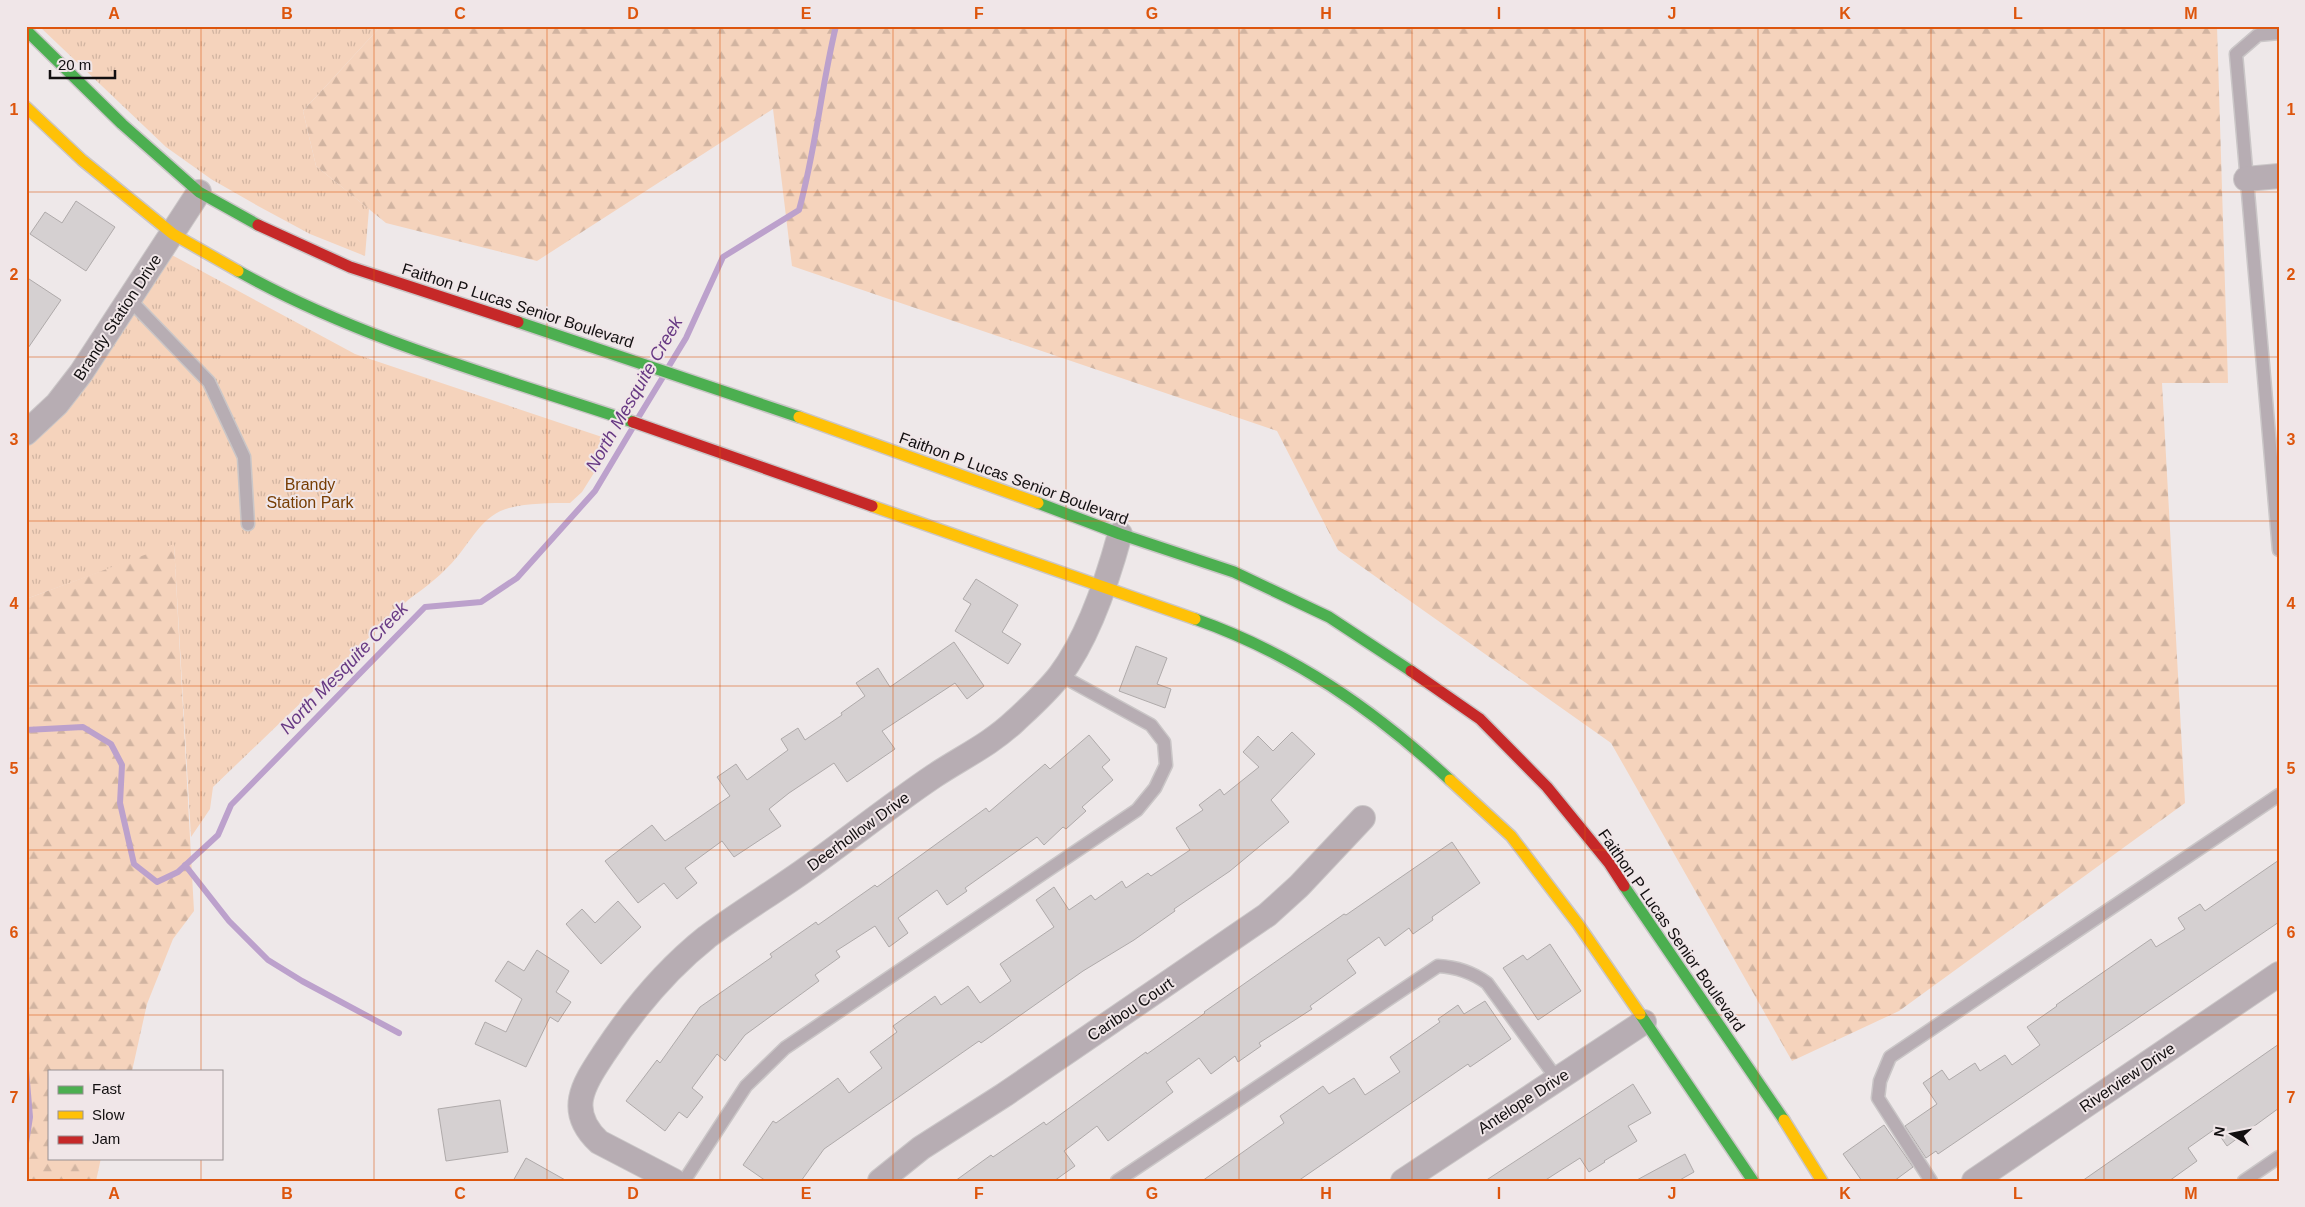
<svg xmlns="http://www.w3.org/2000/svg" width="2305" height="1207" font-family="Arial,sans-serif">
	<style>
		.grass { fill: url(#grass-tufts) }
		.forest { fill: url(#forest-firs) }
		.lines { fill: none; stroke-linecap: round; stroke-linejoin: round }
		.stream { stroke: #bca1cc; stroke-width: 6 }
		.building { fill: #d5d0d1; stroke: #afaaaa }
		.lane-casing { stroke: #cac6c7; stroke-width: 15 }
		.street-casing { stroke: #cac6c7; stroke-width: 26 }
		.fast-casing { stroke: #cac6c7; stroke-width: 14 }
		.slow-casing { stroke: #cac6c7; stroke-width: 14 }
		.jam-casing { stroke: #cac6c7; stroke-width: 14 }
		.lane { stroke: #b7adb3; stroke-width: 12 }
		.street { stroke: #b7adb3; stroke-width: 24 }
		.fast { stroke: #4caf50; stroke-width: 11 }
		.slow { stroke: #ffc107; stroke-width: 11 }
		.jam { stroke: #c62828; stroke-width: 11 }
		.grid { fill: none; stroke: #dd550c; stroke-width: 1; stroke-opacity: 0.55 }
		.labels { text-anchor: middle; stroke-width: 4; stroke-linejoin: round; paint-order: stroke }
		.street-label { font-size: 16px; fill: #120f10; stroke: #f0e6e8 }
		.park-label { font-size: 16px; fill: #773d03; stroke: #f0e6e8 }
		.water-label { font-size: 18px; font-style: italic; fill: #673984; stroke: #f0e6e8 }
		.neatline { fill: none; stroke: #dd550c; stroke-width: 2 }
		.grid-label { font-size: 16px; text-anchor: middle; font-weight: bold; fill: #dd550c }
	</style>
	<defs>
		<pattern id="grass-tufts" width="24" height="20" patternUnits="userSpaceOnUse" patternTransform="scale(1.25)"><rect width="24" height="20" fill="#f5d3bc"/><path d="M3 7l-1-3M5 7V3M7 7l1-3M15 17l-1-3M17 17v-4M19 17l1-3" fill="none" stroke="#d1b4a1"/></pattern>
		<pattern id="forest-firs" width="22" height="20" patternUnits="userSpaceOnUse" patternTransform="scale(1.25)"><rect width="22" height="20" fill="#f5d3bc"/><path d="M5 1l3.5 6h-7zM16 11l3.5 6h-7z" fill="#d1b4a1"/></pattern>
	</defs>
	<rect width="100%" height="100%" fill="#eee8e9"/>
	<g class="grass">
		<path d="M 39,26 L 381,26 L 303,111 L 316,166 L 369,209 L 365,256 L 310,234 L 258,206 L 211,179 L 166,147 Z"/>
		<path d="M 170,254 L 355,354 L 614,441 L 582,492 L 570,503 C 550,503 529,503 509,508 C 483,515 473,538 457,557 C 443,574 426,587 408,600 L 213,787 L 210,809 L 191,837 L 174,545 L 26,599 L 26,447 L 58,419 Z"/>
	</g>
	<g class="forest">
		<path d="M 381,26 L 2217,26 L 2228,383 L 2162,383 L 2185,803 L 1899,1011 L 1792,1061 L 1611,743 L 1338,550 L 1277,431 L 792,266 L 773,109 L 537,261 L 386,223 L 316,166 L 303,111 Z"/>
		<path d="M 174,544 L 194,911 L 173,939 L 147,1004 L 132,1071 L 49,1071 L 49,1158 L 101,1158 L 96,1181 L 26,1181 L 26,599 Z"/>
	</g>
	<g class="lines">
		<g class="stream">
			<path d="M 669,366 L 686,338 L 723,257 L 799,210 C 816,149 821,87 836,26"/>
			<path d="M 638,418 L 663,377"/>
			<path d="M 26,730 L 83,727 L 111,744 L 122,765 L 120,803 L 134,864 L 157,882 L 178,872 L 218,835 L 231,805 L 425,607 L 481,602 L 517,578 L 595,491 L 632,429"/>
			<path d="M 185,865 L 229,921 L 268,960 L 302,981 L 399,1033"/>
			<path d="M 26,1070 L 30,1117 L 26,1143"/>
		</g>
	</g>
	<g class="building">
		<path d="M 76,201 L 115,227 L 86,271 L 30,234 L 45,212 L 62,223 Z"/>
		<path d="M 26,277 L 61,300 L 26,351 Z"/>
		<path d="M 976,579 L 1018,605 L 1002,632 L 1021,644 L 1008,664 L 955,631 L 971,604 L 963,599 Z"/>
		<path d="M 954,642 L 984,686 L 967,699 L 955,683 L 882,731 L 895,749 L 847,782 L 834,763 L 789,793 L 769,809 L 781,826 L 734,857 L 722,841 L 685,868 L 697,883 L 677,899 L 664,883 L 638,903 L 605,861 L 652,825 L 665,841 L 730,796 L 717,777 L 736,764 L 747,780 L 788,750 L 781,739 L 798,728 L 805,740 L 842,715 L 841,713 L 865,696 L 856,683 L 878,668 L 890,687 Z"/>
		<path d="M 1136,646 L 1167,658 L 1157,684 L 1171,689 L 1165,708 L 1119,691 Z"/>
		<path d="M 1292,732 L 1315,754 L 1271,800 L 1289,822 L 1230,871 L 1174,909 L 1175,911 L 1134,940 L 1083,971 L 981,1043 L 979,1041 L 824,1149 L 801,1181 L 766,1181 L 743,1165 L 773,1121 L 776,1123 L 838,1078 L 849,1093 L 882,1068 L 870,1052 L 897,1032 L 893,1026 L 935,996 L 941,1005 L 968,986 L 980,1003 L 1011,981 L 1000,964 L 1054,927 L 1036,900 L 1054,887 L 1069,910 L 1091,895 L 1095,900 L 1122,881 L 1126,888 L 1148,873 L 1151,876 L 1190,850 L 1176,828 L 1203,810 L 1199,805 L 1220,789 L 1224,795 L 1259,767 L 1243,752 L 1258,736 L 1273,751 Z"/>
		<path d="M 1089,735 L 1110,760 L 1102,767 L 1113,780 L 1082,807 L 1086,811 L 1066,829 L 1063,827 L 1044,845 L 1037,837 L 965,888 L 967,891 L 947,905 L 937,890 L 898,918 L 908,933 L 889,947 L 875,926 L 836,951 L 840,957 L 815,975 L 819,981 L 745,1035 L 725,1061 L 717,1054 L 692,1088 L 703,1097 L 687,1118 L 679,1112 L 665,1131 L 626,1101 L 657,1060 L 660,1063 L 700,1007 L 772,957 L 770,954 L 816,922 L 818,925 L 875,885 L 877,887 L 986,808 L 989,812 L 1045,764 L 1050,769 Z"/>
		<path d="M 1452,842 L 1480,883 L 1432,917 L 1433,920 L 1413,934 L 1409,928 L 1385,946 L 1379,937 L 1347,960 L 1356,973 L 1310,1006 L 1312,1009 L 1259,1043 L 1261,1046 L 1238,1062 L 1235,1056 L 1211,1074 L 1199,1058 L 1166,1082 L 1173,1092 L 1108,1141 L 1097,1126 L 1064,1151 L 1075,1166 L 1054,1181 L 955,1181 L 991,1155 L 993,1157 L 1044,1122 L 1046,1125 L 1146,1052 L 1147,1054 L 1205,1013 L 1204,1012 L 1298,946 L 1344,914 L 1346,915 Z"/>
		<path d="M 2279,860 L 2279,922 L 1938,1154 L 1936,1151 L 1926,1158 L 1905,1126 L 1937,1104 L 1923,1083 L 1942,1070 L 1949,1080 L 1975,1063 L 1980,1071 L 2005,1055 L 2012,1065 L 2040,1045 L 2027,1027 L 2057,1006 L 2056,1005 L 2151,939 L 2156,947 L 2185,929 L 2178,918 L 2200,904 L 2205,911 Z"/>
		<path d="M 618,901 L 641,927 L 601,964 L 566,924 L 582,909 L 595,923 Z"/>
		<path d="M 1550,944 L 1581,991 L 1538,1020 L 1503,968 L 1523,955 L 1527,960 Z"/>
		<path d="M 537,950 L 569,971 L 556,992 L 571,1002 L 558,1022 L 550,1017 L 526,1067 L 475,1044 L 485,1022 L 506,1032 L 522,999 L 495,981 L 508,961 L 524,971 Z"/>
		<path d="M 1485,1001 L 1511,1039 L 1470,1067 L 1468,1064 L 1298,1181 L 1202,1181 L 1284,1123 L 1280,1116 L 1323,1086 L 1329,1094 L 1354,1078 L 1365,1095 L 1400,1072 L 1390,1057 L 1440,1022 L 1438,1019 L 1458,1005 L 1464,1014 Z"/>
		<path d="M 2279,1044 L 2279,1108 L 2227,1146 L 2215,1129 L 2188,1148 L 2197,1161 L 2169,1181 L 2082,1181 Z"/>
		<path d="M 1633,1084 L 1651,1113 L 1628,1126 L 1637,1141 L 1604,1161 L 1605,1162 L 1589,1172 L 1580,1158 L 1544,1181 L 1485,1181 Z"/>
		<path d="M 500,1100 L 508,1152 L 446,1161 L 438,1109 Z"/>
		<path d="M 1884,1125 L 1913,1167 L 1894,1181 L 1862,1181 L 1843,1154 Z"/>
		<path d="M 1685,1154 L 1694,1172 L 1678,1181 L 1635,1181 Z"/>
		<path d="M 526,1158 L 567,1181 L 513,1181 Z"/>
	</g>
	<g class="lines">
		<defs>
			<g id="lane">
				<path d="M 2279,33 L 2258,35 L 2236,54 L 2279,550"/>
				<path d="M 129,299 L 209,382 L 244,457 L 248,524"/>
				<path d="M 684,1181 L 746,1086 L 785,1048 L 1137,810 L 1155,788 L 1166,765 L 1164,742 L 1151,725 L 1060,675"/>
				<path d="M 1117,1181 L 1438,966 C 1457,967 1472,972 1487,983 L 1557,1079"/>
				<path d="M 1931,1181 L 1878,1098 L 1880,1081 L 1890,1057 L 2279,795"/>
				<path d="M 2244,1181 L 2279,1157"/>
			</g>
			<g id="street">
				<path d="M 2246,179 L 2279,176"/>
				<path d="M 26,433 L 57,404 L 81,373 L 199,192"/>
				<path d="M 674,1181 L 599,1142 C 565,1110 584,1084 605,1052 C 632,1011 668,968 707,937 C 740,912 776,891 809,867 C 851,837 891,805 934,776 C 961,758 991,744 1015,721 C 1030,707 1047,692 1060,675 C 1088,638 1108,578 1120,534"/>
				<path d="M 880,1181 L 921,1148 L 1004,1095 L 1267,915 L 1299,886 L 1363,818"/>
				<path d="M 1403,1181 L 1644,1022"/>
				<path d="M 1974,1181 L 2279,974"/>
			</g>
			<g id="fast">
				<path d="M 26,30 L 122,124 L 199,192 L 258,225"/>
				<path d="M 238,271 C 361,340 499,377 633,422"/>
				<path d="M 518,322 L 799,417"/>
				<path d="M 1038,503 L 1120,534 L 1234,572 L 1329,617 L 1411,671"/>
				<path d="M 1195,619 C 1294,654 1373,709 1450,780"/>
				<path d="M 1624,886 L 1784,1120"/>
				<path d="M 1640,1014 L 1753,1181"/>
			</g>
			<g id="slow">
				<path d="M 26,107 L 82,160 L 173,234 L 238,271"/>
				<path d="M 799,417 L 1038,503"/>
				<path d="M 872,506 L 1195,619"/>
				<path d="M 1450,780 L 1511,836 L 1578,924 L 1640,1014"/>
				<path d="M 1784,1120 L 1822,1181"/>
			</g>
			<g id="jam">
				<path d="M 258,225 L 350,267 L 518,322"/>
				<path d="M 633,422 L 872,506"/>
				<path d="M 1411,671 L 1480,719 L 1547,787 L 1609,863 L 1624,886"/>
			</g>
		</defs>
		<use href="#lane" class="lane-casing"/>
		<use href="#street" class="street-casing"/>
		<use href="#fast" class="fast-casing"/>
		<use href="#slow" class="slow-casing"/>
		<use href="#jam" class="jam-casing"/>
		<use href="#lane" class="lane"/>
		<use href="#street" class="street"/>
		<use href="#fast" class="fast"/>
		<use href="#slow" class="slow"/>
		<use href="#jam" class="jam"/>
	</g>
	<path class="grid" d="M 201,26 L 201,1071M 374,26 L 374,1181M 547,26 L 547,1181M 720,26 L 720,1181M 893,26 L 893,1181M 1066,26 L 1066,1181M 1239,26 L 1239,1181M 1412,26 L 1412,1181M 1585,26 L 1585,1181M 1758,26 L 1758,1181M 1931,26 L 1931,1181M 2104,26 L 2104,1181M 26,192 L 2279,192M 26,357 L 2279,357M 26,521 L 2279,521M 26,686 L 2279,686M 26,850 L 2279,850M 26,1015 L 2279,1015M 201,1158 L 201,1181"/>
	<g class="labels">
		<g class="street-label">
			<text transform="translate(518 305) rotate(18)" y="6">Faithon P Lucas Senior Boulevard</text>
			<text transform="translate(117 317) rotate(-57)" y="6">Brandy Station Drive</text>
			<text transform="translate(1014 478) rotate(20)" y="6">Faithon P Lucas Senior Boulevard</text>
			<text transform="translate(858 831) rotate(-36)" y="6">Deerhollow Drive</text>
			<text transform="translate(1672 930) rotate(55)" y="6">Faithon P Lucas Senior Boulevard</text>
			<text transform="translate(1130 1009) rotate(-34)" y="6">Caribou Court</text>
			<text transform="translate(2127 1077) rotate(-34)" y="6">Riverview Drive</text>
			<text transform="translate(1523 1101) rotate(-33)" y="6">Antelope Drive</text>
		</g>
		<g class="park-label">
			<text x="310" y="490">Brandy<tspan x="310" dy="18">Station Park</tspan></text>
		</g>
		<g class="water-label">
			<text transform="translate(634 394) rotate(-60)" y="6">North Mesquite Creek</text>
			<text transform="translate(344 668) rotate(-46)" y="6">North Mesquite Creek</text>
		</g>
	</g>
	<rect width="2305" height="1207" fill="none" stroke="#f0e6e8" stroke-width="55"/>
	<rect x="48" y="1070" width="175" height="90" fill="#f0e6e8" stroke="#979092"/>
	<rect x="58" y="1086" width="25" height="8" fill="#4caf50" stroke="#979092"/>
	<text x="92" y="1094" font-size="15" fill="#120f10">Fast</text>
	<rect x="58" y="1111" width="25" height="8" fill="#ffc107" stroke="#979092"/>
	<text x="92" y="1120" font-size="15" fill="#120f10">Slow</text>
	<rect x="58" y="1136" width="25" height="8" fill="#c62828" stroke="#979092"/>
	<text x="92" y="1144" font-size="15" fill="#120f10">Jam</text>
	<g transform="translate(2232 1134) rotate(280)" stroke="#f0e6e8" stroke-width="4" paint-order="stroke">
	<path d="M0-4L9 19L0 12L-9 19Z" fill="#120f10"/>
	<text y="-8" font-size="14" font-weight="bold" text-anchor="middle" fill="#120f10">N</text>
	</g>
	<path d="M50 70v8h65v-8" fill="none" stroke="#120f10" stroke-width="2.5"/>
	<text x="58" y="70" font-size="15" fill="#120f10" stroke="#f0e6e8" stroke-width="4" paint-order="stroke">20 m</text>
	<rect x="28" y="28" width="2250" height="1152" class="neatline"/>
	<g class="grid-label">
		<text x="114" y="19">A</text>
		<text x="287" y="19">B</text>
		<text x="460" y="19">C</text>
		<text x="633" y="19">D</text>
		<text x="806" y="19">E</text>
		<text x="979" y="19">F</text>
		<text x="1152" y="19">G</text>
		<text x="1326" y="19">H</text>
		<text x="1499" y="19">I</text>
		<text x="1672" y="19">J</text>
		<text x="1845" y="19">K</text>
		<text x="2018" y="19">L</text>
		<text x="2191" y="19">M</text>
		<text x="14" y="115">1</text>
		<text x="2291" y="115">1</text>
		<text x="14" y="280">2</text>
		<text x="2291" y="280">2</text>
		<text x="14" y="445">3</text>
		<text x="2291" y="445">3</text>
		<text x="14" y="609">4</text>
		<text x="2291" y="609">4</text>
		<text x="14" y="774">5</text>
		<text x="2291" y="774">5</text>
		<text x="14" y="938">6</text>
		<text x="2291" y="938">6</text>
		<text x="14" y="1103">7</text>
		<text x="2291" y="1103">7</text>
		<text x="114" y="1199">A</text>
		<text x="287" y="1199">B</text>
		<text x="460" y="1199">C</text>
		<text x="633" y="1199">D</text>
		<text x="806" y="1199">E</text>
		<text x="979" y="1199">F</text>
		<text x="1152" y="1199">G</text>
		<text x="1326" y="1199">H</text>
		<text x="1499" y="1199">I</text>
		<text x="1672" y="1199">J</text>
		<text x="1845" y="1199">K</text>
		<text x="2018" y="1199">L</text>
		<text x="2191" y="1199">M</text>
	</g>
</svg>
